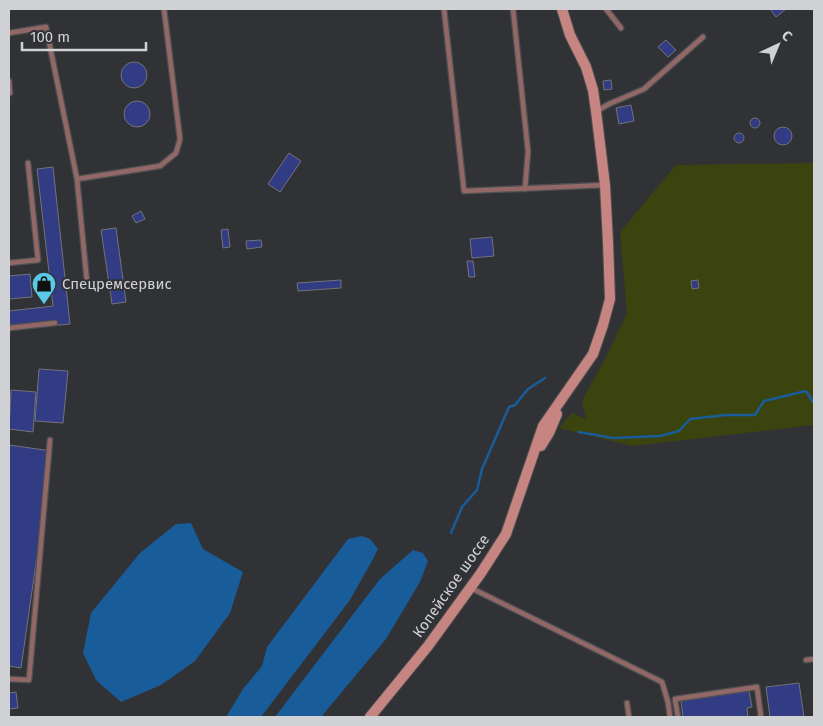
<svg xmlns="http://www.w3.org/2000/svg" width="823" height="726" font-family="'Fira Sans',sans-serif">
	<style>
		.green { fill: #3b440f }
		.water { fill: #195c9a }
		.lines { fill: none; stroke-linecap: round; stroke-linejoin: round }
		.stream { stroke: #195c9a; stroke-width: 2.5 }
		.building { fill: #323c84; stroke: #727378 }
		.lane-casing { stroke: #4e4f52; stroke-width: 7 }
		.secondary-casing { stroke: #4e4f52; stroke-width: 12 }
		.lane { stroke: #916865; stroke-width: 4.5 }
		.secondary { stroke: #c68580; stroke-width: 10 }
		.labels { text-anchor: middle; stroke-width: 4; stroke-linejoin: round; paint-order: stroke }
		.poi-label { font-size: 15px; fill: #d0d1d4; stroke: #313236; text-anchor: start }
		.street-label { font-size: 15px; fill: #d0d1d4; stroke: #313236 }
	</style>
	<rect width="100%" height="100%" fill="#313236"/>
	<path class="green" d="M 814,163 L 814,425 L 632,446 L 559,428 L 572,413 L 586,419 L 582,401 L 605,359 L 627,313 L 620,232 L 676,165 Z"/>
	<g class="water">
		<path d="M 191,523 L 203,549 L 243,572 L 230,613 L 195,661 L 161,685 L 121,702 L 96,680 L 83,653 L 91,613 L 140,553 L 176,524 Z"/>
		<path d="M 362,536 L 370,539 L 378,549 L 373,559 L 350,600 L 261,717 L 226,717 L 243,689 L 262,666 L 267,647 L 348,539 Z"/>
		<path d="M 413,550 L 423,553 L 428,561 L 420,582 L 386,639 L 321,717 L 275,717 L 380,579 Z"/>
	</g>
	<g class="lines">
		<g class="stream">
			<path d="M 579,432 L 613,438 L 660,436 L 679,431 L 690,419 L 726,415 L 755,415 L 764,401 L 806,391 L 813,402 L 814,402"/>
			<path d="M 451,533 L 462,507 L 477,490 L 482,469 L 509,407 L 515,405 L 528,389 L 545,378"/>
		</g>
	</g>
	<g class="building">
		<path d="M 770,9 L 786,9 L 776,17 Z"/>
		<path d="M 666,40 L 676,50 L 668,57 L 658,47 Z"/>
		<circle cx="134" cy="75" r="13"/>
		<path d="M 611,80 L 612,89 L 604,90 L 603,81 Z"/>
		<circle cx="137" cy="114" r="13"/>
		<path d="M 631,105 L 634,121 L 619,124 L 616,108 Z"/>
		<circle cx="755" cy="123" r="5"/>
		<circle cx="783" cy="136" r="9"/>
		<circle cx="739" cy="138" r="5"/>
		<path d="M 289,153 L 301,161 L 280,192 L 268,184 Z"/>
		<path d="M 53,167 L 70,324 L 9,330 L 9,311 L 53,306 L 37,169 Z"/>
		<path d="M 141,211 L 145,219 L 136,223 L 132,216 Z"/>
		<path d="M 116,228 L 126,302 L 112,304 L 101,230 Z"/>
		<path d="M 228,229 L 230,247 L 223,248 L 221,230 Z"/>
		<path d="M 492,237 L 494,256 L 472,258 L 470,239 Z"/>
		<path d="M 261,240 L 262,247 L 247,249 L 246,241 Z"/>
		<path d="M 467,261 L 473,261 L 475,277 L 469,277 Z"/>
		<path d="M 30,274 L 32,297 L 9,299 L 9,276 Z"/>
		<path d="M 341,280 L 341,288 L 298,291 L 297,283 Z"/>
		<path d="M 698,280 L 699,288 L 692,289 L 691,281 Z"/>
		<path d="M 39,369 L 68,371 L 63,423 L 35,421 Z"/>
		<path d="M 11,390 L 36,392 L 33,432 L 9,429 Z"/>
		<path d="M 9,445 L 52,451 L 21,668 L 9,666 Z"/>
		<path d="M 799,683 L 804,717 L 770,717 L 766,687 Z"/>
		<path d="M 749,691 L 752,707 L 747,708 L 748,717 L 683,717 L 681,701 Z"/>
		<path d="M 16,692 L 18,708 L 9,709 L 9,693 Z"/>
	</g>
	<g class="lines">
		<defs>
			<g id="lane">
				<path d="M 444,9 L 464,191 L 605,185"/>
				<path d="M 513,9 L 528,151 L 525,189"/>
				<path d="M 606,9 L 621,28"/>
				<path d="M 9,33 L 46,27 L 77,179 L 87,282"/>
				<path d="M 9,81 L 10,93 L 9,93"/>
				<path d="M 597,111 L 609,104 L 644,89 L 703,37"/>
				<path d="M 77,179 L 160,166 L 176,153 L 180,139 L 164,9"/>
				<path d="M 9,263 L 38,260 L 28,163"/>
				<path d="M 9,328 L 55,323"/>
				<path d="M 471,588 L 662,682 L 668,702 L 670,717"/>
				<path d="M 806,660 L 814,659"/>
				<path d="M 9,679 L 29,680 L 50,440"/>
				<path d="M 627,703 L 629,717"/>
				<path d="M 678,717 L 675,699 L 757,687 L 761,717"/>
			</g>
			<g id="secondary">
				<path d="M 541,446 L 549,433 L 557,414"/>
				<path d="M 370,717 L 428,646 L 481,573 L 506,534 L 543,426 L 593,354 L 603,325 L 610,299 L 608,242 L 605,185 L 596,111 L 593,90 L 586,67 L 570,35 L 562,9"/>
			</g>
		</defs>
		<use href="#lane" class="lane-casing"/>
		<use href="#secondary" class="secondary-casing"/>
		<use href="#lane" class="lane"/>
		<use href="#secondary" class="secondary"/>
	</g>
	<defs>
		<symbol id="shop-pin" viewBox="-11 -11 22 30"><path d="M0 17L-7.5 6A9.5 9.5 0 1 1 7.5 6Z" fill="#5bc8e7" stroke="#313236"/><path d="M-5-2.5h2.3a2.7 3.5 0 0 1 5.4 0H5L5.5 6h-11ZM-1.5-2.5h3a1.5 2.3 0 0 0-3 0Z" fill="#111"/></symbol>
	</defs>
	<g fill-rule="evenodd">
		<use href="#shop-pin" x="30" y="270" width="28" height="38"/>
	</g>
	<g class="labels">
		<g class="poi-label">
			<text x="62" y="289">Спецремсервис</text>
		</g>
		<g class="street-label">
			<text transform="translate(451 586) rotate(-55)" y="5">Копейское шоссе</text>
		</g>
	</g>
	<rect width="823" height="726" fill="none" stroke="#d0d1d4" stroke-width="20"/>
	<g transform="translate(778 45) rotate(44)" stroke="#313236" stroke-width="4" paint-order="stroke">
	<path d="M0-4L9 19L0 12L-9 19Z" fill="#d0d1d4"/>
	<text y="-8" font-size="14" font-weight="bold" text-anchor="middle" fill="#d0d1d4">С</text>
	</g>
	<path d="M22 42v8h124v-8" fill="none" stroke="#d0d1d4" stroke-width="2.5"/>
	<text x="30" y="42" font-size="15" fill="#d0d1d4" stroke="#313236" stroke-width="4" paint-order="stroke">100 m</text>
</svg>
